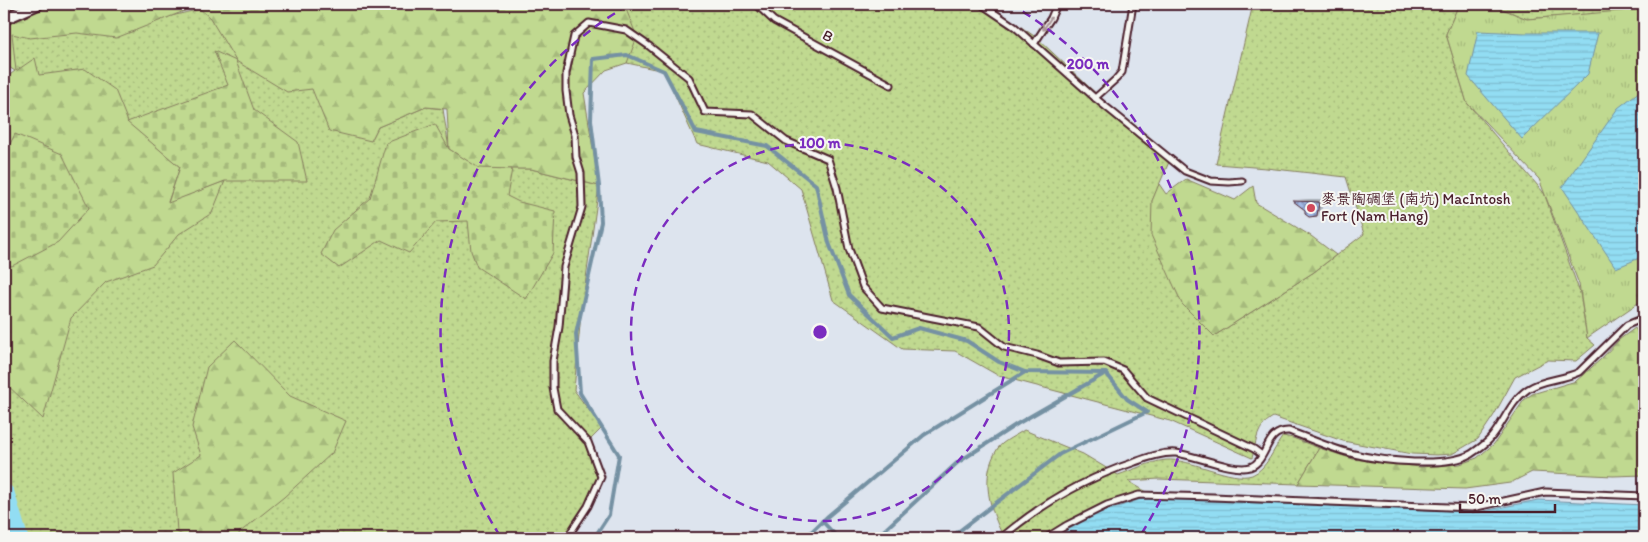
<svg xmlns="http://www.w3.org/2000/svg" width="1648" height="542" font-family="Itim,'LXGW WenKai TC',sans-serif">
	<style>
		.grass { fill: url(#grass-dots); stroke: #857c5e }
		.forest { fill: url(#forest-firs); stroke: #857c5e }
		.cemetery { fill: url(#cemetery-stones); stroke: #857c5e }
		.park { fill: url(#park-tufts); stroke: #857c5e }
		.water { fill: url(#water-rules); stroke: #7591a3 }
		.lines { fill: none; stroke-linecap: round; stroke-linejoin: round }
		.stream { stroke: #7591a3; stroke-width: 4 }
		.river { stroke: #92ddf3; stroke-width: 22 }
		.building { fill: url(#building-cross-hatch); stroke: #4a1f2b; filter: url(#shadow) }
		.service-casing { stroke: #4a1f2b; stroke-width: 9 }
		.minor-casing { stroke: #4a1f2b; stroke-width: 14 }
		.service { stroke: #f6f6f2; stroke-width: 5 }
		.minor { stroke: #f6f6f2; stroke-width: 10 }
		.oneway { stroke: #a99598 }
		.ring { fill: none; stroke: #7b2cbf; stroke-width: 2.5; stroke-dasharray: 9 6 }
		.poi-dot { fill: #d1495b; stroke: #f6f6f2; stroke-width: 2 }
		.labels { text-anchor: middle; stroke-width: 4; stroke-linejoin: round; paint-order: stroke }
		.street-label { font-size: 15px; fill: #4a1f2b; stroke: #f6f6f2 }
		.poi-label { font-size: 15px; fill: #4a1f2b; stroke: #f6f6f2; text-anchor: start }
		.centre { fill: #7b2cbf; stroke: #f6f6f2; stroke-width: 2.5 }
		.ring-label { font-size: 15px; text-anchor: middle; font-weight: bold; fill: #7b2cbf; stroke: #f6f6f2; stroke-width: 4; stroke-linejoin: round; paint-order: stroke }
	</style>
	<defs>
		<pattern id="grass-dots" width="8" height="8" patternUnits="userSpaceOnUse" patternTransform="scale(1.25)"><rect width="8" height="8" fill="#c0d990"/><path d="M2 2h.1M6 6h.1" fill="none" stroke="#a6ba7c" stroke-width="1.8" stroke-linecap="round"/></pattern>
		<pattern id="forest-firs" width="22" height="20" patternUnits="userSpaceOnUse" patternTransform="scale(1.25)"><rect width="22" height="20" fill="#c0d990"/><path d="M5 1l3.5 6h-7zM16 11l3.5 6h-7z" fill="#a6ba7c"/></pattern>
		<pattern id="cemetery-stones" width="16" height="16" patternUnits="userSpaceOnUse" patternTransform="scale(1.25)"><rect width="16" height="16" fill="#c0d990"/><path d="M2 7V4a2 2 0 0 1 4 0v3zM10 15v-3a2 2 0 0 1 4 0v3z" fill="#a6ba7c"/></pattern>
		<pattern id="park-tufts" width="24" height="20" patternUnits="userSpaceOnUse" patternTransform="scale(1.25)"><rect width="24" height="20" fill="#c0d990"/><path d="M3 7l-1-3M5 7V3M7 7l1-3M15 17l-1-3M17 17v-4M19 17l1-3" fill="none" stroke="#a6ba7c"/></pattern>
		<pattern id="water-rules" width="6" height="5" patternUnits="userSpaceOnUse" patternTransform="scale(1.25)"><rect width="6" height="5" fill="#92ddf3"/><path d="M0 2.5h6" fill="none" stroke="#7fbdd0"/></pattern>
		<pattern id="building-cross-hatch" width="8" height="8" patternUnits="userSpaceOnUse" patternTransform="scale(1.25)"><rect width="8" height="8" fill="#a2b9e6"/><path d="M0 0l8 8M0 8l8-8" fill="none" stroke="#8696bb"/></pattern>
		<filter id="shadow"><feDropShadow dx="4.5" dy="-4.5" stdDeviation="2.5" flood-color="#0004"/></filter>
	</defs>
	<rect width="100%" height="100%" fill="#dde4ee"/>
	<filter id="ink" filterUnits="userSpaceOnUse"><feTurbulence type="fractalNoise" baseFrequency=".02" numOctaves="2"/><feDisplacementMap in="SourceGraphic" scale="10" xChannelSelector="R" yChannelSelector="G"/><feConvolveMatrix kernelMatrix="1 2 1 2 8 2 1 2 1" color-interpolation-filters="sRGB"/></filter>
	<g filter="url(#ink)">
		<g class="grass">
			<path d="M 623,4 L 988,4 L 1037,38 L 1169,162 L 1152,201 L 1214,336 L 1314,272 L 1364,234 L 1346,177 L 1266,168 L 1216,164 L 1253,4 L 1459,4 L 1446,34 L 1467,103 L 1544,193 L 1580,293 L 1587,338 L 1595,345 L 1576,361 L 1548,360 L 1515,377 L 1494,415 L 1478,439 L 1452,454 L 1437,455 L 1412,454 L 1343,441 L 1273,417 C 1256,427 1257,440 1252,458 L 1170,421 L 999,376 L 955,351 L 902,349 L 833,300 L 801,189 L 768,161 L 697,144 L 664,71 L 627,63 Z"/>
			<path d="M 1490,4 L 1644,4 L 1644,10 L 1527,19 Z"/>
			<path d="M 213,6 L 322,83 L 371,141 L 378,127 L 426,107 L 443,109 L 449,149 L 479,168 L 531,169 L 599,186 L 581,314 L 574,390 L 602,428 L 588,442 L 601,477 L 591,499 L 564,538 L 16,538 L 4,496 L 4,382 L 44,414 L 60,334 L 92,280 L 214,191 L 164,200 L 17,78 L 5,27 L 113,30 Z"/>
			<path d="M 1024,430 L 1083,454 L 1118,475 C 1133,470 1149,462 1166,460 C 1189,458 1232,482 1252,475 C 1267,469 1274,448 1283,436 L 1293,438 L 1319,448 L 1298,484 L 1159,479 L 1128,481 L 1157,498 L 1144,498 L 1116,506 L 1094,515 L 1053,538 L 1004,538 C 990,510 979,477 998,448 C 1003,441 1017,435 1024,430 Z"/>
		</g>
		<g class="forest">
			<path d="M 4,4 L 624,4 L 637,37 L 627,63 L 606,70 L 584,93 L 599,186 L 531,169 L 479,169 L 449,149 L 447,109 L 426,107 L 378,127 L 371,141 L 329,131 L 312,89 L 287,92 L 236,61 L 210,18 L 197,6 L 116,38 L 77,33 L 30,38 L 12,34 L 16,71 L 35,58 L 39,75 L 85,69 L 115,90 L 128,122 L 180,167 L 168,202 L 225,181 L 212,213 L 179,234 L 153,265 L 106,282 L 71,318 L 43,419 L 4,382 L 4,73 L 7,77 L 15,71 L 4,64 Z"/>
			<path d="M 1186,179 L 1235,200 L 1253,186 L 1256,203 L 1311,236 L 1336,255 L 1314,272 L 1214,336 L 1182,304 L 1151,235 L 1152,201 L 1159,184 L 1166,194 Z"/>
			<path d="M 1635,328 L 1644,343 L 1644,475 L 1613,476 L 1532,472 L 1510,483 L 1465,489 L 1298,484 L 1319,448 L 1353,459 L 1420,467 L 1460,464 L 1477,458 L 1494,444 L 1524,400 L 1532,394 L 1576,381 L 1600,360 L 1620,339 Z"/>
			<path d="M 235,340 L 290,396 L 346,421 L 332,453 L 284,497 L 239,533 L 240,538 L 188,538 L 177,532 L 173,473 L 201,455 L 192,427 L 207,367 Z"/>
		</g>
		<g class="cemetery">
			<path d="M 214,51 L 236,61 L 254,110 L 298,142 L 307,181 L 225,181 L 168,203 L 180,167 L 127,122 L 228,85 Z"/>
			<path d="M 435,124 L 449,149 L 479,168 L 512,169 L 507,196 L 519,202 L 555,211 L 553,253 L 526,299 L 477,267 L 471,251 L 468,221 L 436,222 L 409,253 L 381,240 L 339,268 L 321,254 L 333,230 L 370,198 L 386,143 Z"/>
			<path d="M 15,134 L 62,154 L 89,208 L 58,242 L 12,266 L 4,264 L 4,156 Z"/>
		</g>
		<path class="park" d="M 1459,4 L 1490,4 L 1527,19 L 1644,9 L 1644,299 L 1587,338 L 1579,284 L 1539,179 L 1467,103 L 1446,34 Z"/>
		<g class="water">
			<path d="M 1478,31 L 1525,33 L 1598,33 L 1588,74 L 1522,139 L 1468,76 Z"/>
			<path d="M 1644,88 L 1644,256 L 1616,268 L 1562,187 L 1618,108 Z"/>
			<path d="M 1144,498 L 1479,512 L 1538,500 L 1644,505 L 1644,538 L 1053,538 L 1094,515 Z"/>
		</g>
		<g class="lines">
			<g class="stream">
				<path d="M 822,521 L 838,538"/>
				<path d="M 594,538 L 609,515 L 619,455 L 580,393 L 576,334 L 601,222 L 599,186 L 591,120 L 593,59 L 627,55 L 664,71 L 696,132 L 767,146 L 816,185 L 829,243 L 849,295 L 893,337 L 919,328 L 967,341 L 999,362 L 1025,372 L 1106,373 L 1127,399 L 1147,412 L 1060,454 L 950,538"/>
				<path d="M 805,538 L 828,516 L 924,435 L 1025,372"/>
				<path d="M 876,538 L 957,463 L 1017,424 L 1104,374"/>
			</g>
			<path class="river" d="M 4,495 L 17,538"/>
		</g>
		<path class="building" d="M 1293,201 L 1319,202 L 1317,216 L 1309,217 L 1305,214 L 1305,210 Z"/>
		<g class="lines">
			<defs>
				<g id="service">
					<path d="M 756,4 L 774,21 L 891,85"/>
					<path d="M 981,4 L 1015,27 L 1095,98 L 1185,171 L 1211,181 L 1229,182 L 1242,181"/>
					<path d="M 1034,44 L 1051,18 L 1057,4"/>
					<path d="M 1095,98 L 1116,79 L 1122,72 L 1133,4"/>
					<path d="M 567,538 L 588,506 L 601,477 L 588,442 L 557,409 L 553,388 L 553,361 L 559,327 L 564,267 L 582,207 L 581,173 L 576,157 L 575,135 L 569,115 L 566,91 L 566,73 L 574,36 L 589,23 L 626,30 L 649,46 L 689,78 L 705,112 L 752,114 L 786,141 L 828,159 L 837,188 L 849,249 L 863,287 L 882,308 L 979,327 L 1004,347 L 1037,355 L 1059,363 L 1104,362 L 1123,370 L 1147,398 L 1254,449 L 1262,455"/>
					<path d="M 1001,538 C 1041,504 1086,478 1135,462 C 1148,457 1162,452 1176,453 C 1194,455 1234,472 1250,467 C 1269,460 1264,430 1289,431 C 1311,439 1332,449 1354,454 C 1382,461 1446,468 1471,454 C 1477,450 1484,445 1489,440 C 1504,424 1509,402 1528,389 C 1543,379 1563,380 1579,372 L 1627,325 L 1644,318"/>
					<path d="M 1046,538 L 1067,525 L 1107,505 L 1139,495 L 1213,497 L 1472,508 L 1545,492 L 1644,496"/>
				</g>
				<path id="minor" d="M 4,19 L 38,4"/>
			</defs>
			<use href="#service" class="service-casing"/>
			<use href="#minor" class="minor-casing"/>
			<use href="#service" class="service"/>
			<use href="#minor" class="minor"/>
		</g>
		<defs><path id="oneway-shaft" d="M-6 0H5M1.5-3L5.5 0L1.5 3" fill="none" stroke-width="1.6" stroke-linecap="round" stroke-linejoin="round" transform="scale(1.25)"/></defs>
		<use class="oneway" href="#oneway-shaft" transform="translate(1047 24) rotate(122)"/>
	</g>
	<g class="ring">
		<circle cx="820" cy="332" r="189"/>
		<path d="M500 536A379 379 0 0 1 630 4M1010 4A379 379 0 0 1 1140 536"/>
	</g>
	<circle class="poi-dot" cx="1311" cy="208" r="5"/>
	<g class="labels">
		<g class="street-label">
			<text transform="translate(828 36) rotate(29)" y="5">B</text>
		</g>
		<g class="poi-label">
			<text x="1321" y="204">麥景陶碉堡 (南坑) MacIntosh<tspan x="1321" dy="17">Fort (Nam Hang)</tspan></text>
		</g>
	</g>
	<circle cx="820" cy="332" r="8" class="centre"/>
	<g class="ring-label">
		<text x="1088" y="69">200 m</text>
		<text x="820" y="148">100 m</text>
	</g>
	<rect width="1648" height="542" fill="none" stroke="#f6f6f2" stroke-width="20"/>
	<rect x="10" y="10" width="1628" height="522" fill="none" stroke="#4a1f2b" stroke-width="2" filter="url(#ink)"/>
	<path d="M1460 504v8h95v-8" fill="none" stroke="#4a1f2b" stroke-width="2.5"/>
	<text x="1468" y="504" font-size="15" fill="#4a1f2b" stroke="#f6f6f2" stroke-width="4" paint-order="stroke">50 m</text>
</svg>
